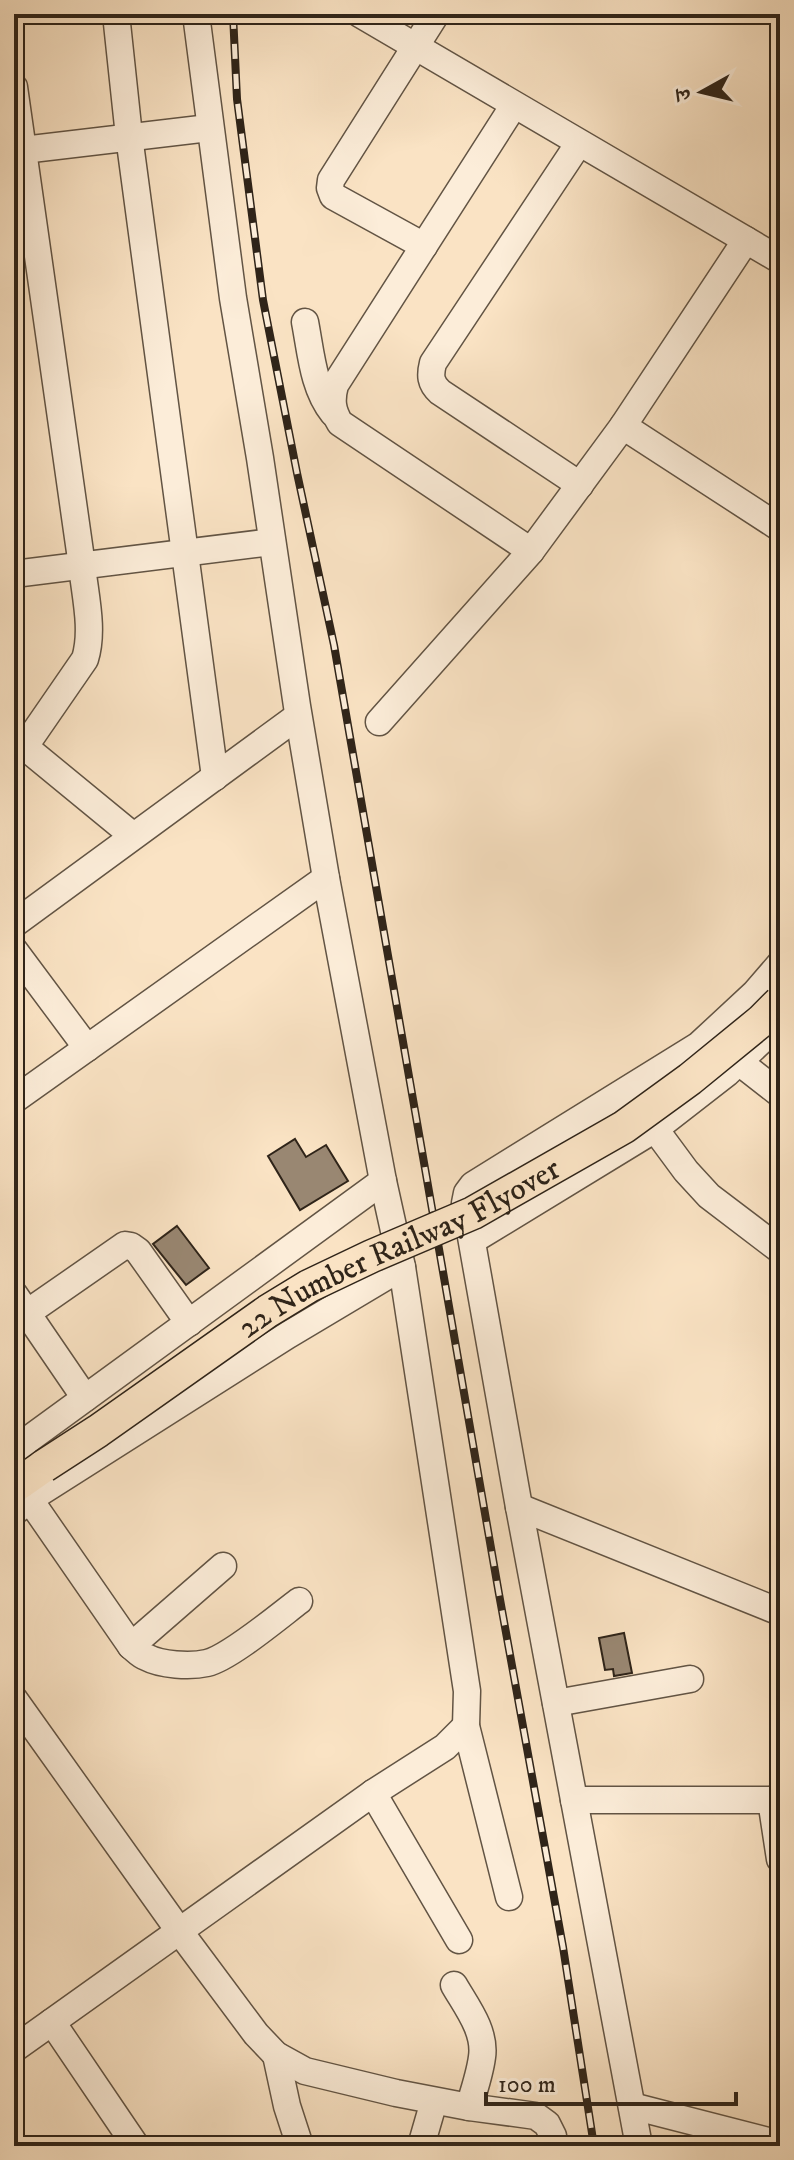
<svg xmlns="http://www.w3.org/2000/svg" width="794" height="2160" font-family="'IM FELL DW Pica','Noto Serif Devanagari',serif">
	<style>
		.building { fill: #998772; stroke: #2f2419; stroke-width: 2 }
		.lines { fill: none; stroke-linecap: round; stroke-linejoin: round }
		.minor-casing { stroke: #625444; stroke-width: 29 }
		.major-casing { stroke: #2f2419; stroke-width: 35 }
		.minor { stroke: #fcedd9; stroke-width: 26 }
		.major { stroke: #fae3c4; stroke-width: 32 }
		.rail-casing { stroke: #2f2419; stroke-width: 8 }
		.rail { stroke: #fcedd9; stroke-width: 5; stroke-dasharray: 15; stroke-linecap: butt }
		.major-bridge-casing { stroke: #2f2419; stroke-width: 35; stroke-linecap: butt }
		.major-bridge { stroke: #fae3c4; stroke-width: 32 }
		.labels { text-anchor: middle; stroke-width: 6; stroke-linejoin: round; paint-order: stroke }
		.street-label { font-size: 32px; fill: #2f2419; stroke: #fcedd9 }
	</style>
	<rect width="100%" height="100%" fill="#fae3c4"/>
	<filter id="stains"><feTurbulence type="fractalNoise" baseFrequency=".0025" numOctaves="4"/><feColorMatrix values="0 0 0 0 .2 0 0 0 0 .09 0 0 0 0 .02 0 0 0 .5 -.17"/></filter>
	<radialGradient id="worn" r=".72"><stop offset=".6" stop-color="#630" stop-opacity="0"/><stop offset="1" stop-color="#630" stop-opacity=".3"/></radialGradient>
	<g class="building">
		<path d="M 295,1139 L 306,1157 L 326,1145 L 348,1181 L 300,1210 L 268,1156 Z"/>
		<path d="M 177,1226 L 209,1268 L 186,1285 L 153,1244 Z"/>
		<path d="M 624,1633 L 632,1673 L 614,1676 L 613,1669 L 605,1670 L 599,1638 Z"/>
	</g>
	<g class="lines">
		<defs>
			<g id="minor">
				<path d="M 116,14 L 129,136 L 215,777"/>
				<path d="M 196,14 L 233,298 L 260,458 L 297,706 L 326,878 L 383,1181 L 402,1267 L 467,1691 L 466,1726 L 509,1897"/>
				<path d="M 360,14 L 780,260"/>
				<path d="M 14,87 L 82,566 C 85,595 94,630 85,659 L 25,746"/>
				<path d="M 514,105 L 335,385 C 331,400 332,410 340,423 L 531,551"/>
				<path d="M 579,143 L 433,363 C 430,375 430,383 440,392 L 580,485"/>
				<path d="M 23,150 L 209,128"/>
				<path d="M 424,246 L 333,196 L 330,188 L 331,180 L 436,14"/>
				<path d="M 305,322 C 311,353 313,388 333,413"/>
				<path d="M 623,426 L 780,528"/>
				<path d="M 14,574 L 272,542"/>
				<path d="M 379,722 L 531,551 L 623,426 L 746,240"/>
				<path d="M 14,738 L 126,830"/>
				<path d="M 14,924 L 298,716"/>
				<path d="M 14,950 L 87,1048"/>
				<path d="M 739,1062 L 780,1094"/>
				<path d="M 14,1100 L 326,878"/>
				<path d="M 655,1129 L 686,1171 L 709,1196 L 780,1250"/>
				<path d="M 473,1240 L 655,1129 L 727,1073 L 780,1023"/>
				<path d="M 14,1294 L 85,1398"/>
				<path d="M 27,1313 L 125,1245 L 131,1246 L 138,1251 L 189,1323"/>
				<path d="M 14,1450 L 383,1181"/>
				<path d="M 30,1500 L 131,1646 C 135,1649 140,1655 146,1657 C 161,1665 190,1667 207,1663 C 229,1658 278,1617 299,1601"/>
				<path d="M 519,1507 L 780,1612"/>
				<path d="M 14,1512 L 36,1495 L 288,1335 L 402,1267"/>
				<path d="M 131,1646 L 223,1566"/>
				<path d="M 14,1699 L 180,1932 L 256,2034 L 276,2055 L 305,2071 L 396,2093 L 469,2107 L 536,2116 L 547,2124 L 553,2136 L 554,2146"/>
				<path d="M 556,1703 L 690,1679"/>
				<path d="M 373,1793 L 459,1940"/>
				<path d="M 574,1800 L 780,1800"/>
				<path d="M 771,1800 L 780,1859"/>
				<path d="M 454,1985 C 466,2006 486,2031 482,2057 C 480,2073 474,2091 469,2107"/>
				<path d="M 52,2022 L 136,2146"/>
				<path d="M 14,2049 L 373,1793 L 445,1747 L 466,1726"/>
				<path d="M 276,2055 L 287,2106 L 300,2146"/>
				<path d="M 632,2106 L 780,2144"/>
				<path d="M 421,2146 L 434,2101"/>
				<path d="M 639,2146 L 519,1507 L 465,1203 L 467,1193 L 473,1185 L 699,1045 L 755,993 L 780,964"/>
			</g>
			<path id="major" d="M 14,1487 L 44,1466"/>
		</defs>
		<use href="#minor" class="minor-casing"/>
		<use href="#major" class="major-casing"/>
		<use href="#minor" class="minor"/>
		<use href="#major" class="major"/>
		<defs>
			<path id="rail" d="M 233,14 L 237,99 L 263,300 L 297,473 L 334,645 L 499,1594 L 563,1947 L 594,2146"/>
		</defs>
		<use href="#rail" class="rail-casing"/>
		<use href="#rail" class="rail"/>
		<defs>
			<g id="major-bridge">
				<path id="s1" d="M 44,1466 L 98,1431 L 268,1311 L 309,1286 L 372,1256 L 473,1213 L 624,1127 L 690,1079 L 761,1021 L 780,1002"/>
			</g>
		</defs>
		<use href="#major-bridge" class="major-bridge-casing"/>
		<use href="#major-bridge" class="major-bridge"/>
	</g>
	<g class="labels">
		<g class="street-label">
			<text dy="11" stroke="none"><textPath href="#s1" startOffset="418">22 Number Railway Flyover</textPath></text>
		</g>
	</g>
	<rect width="794" height="2160" fill="none" stroke="#fae3c4" stroke-width="48"/>
	<rect x="16" y="16" width="762" height="2128" fill="none" stroke="#2f2419" stroke-width="4"/>
	<rect x="24" y="24" width="746" height="2112" fill="none" stroke="#2f2419" stroke-width="2"/>
	<g transform="translate(702 92) rotate(262)" stroke="#fcedd9" stroke-width="6" paint-order="stroke">
	<path d="M0-6L14 30L0 20L-14 30Z" fill="#2f2419"/>
	<text y="-12" font-size="22" font-weight="bold" text-anchor="middle" fill="#2f2419">उ</text>
	</g>
	<path d="M486 2092v12h250v-12" fill="none" stroke="#2f2419" stroke-width="4"/>
	<text x="498" y="2092" font-size="24" fill="#2f2419" stroke="#fcedd9" stroke-width="6" paint-order="stroke">100 m</text>
	<rect width="100%" height="100%" filter="url(#stains)"/>
	<rect width="100%" height="100%" fill="url(#worn)"/>
</svg>
